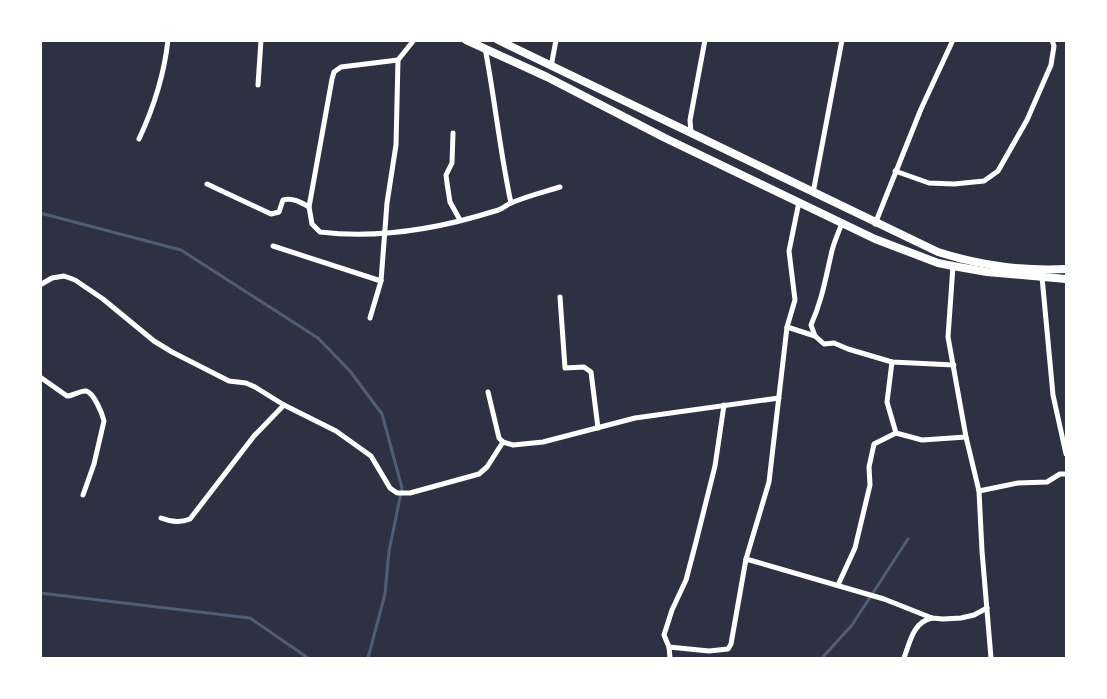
<svg xmlns="http://www.w3.org/2000/svg" width="1107" height="699" font-family="Figtree,sans-serif">
	<style>
		.lines { fill: none; stroke-linecap: round; stroke-linejoin: round }
		.stream { stroke: #4f5d75; stroke-width: 3 }
		.minor { stroke: #fff; stroke-width: 5 }
		.secondary { stroke: #fff; stroke-width: 8 }
	</style>
	<rect width="100%" height="100%" fill="#2d3142"/>
	<g class="lines">
		<g class="stream">
			<path d="M 40,213 L 181,250 L 318,338 L 350,371 L 382,414 L 402,488 L 389,551 L 385,594 L 368,658"/>
			<path d="M 40,593 L 250,618 L 308,658"/>
			<path d="M 822,658 L 852,625 L 908,539"/>
		</g>
		<g class="minor">
			<path d="M 485,48 C 495,100 500,152 511,203"/>
			<path d="M 551,67 L 556,40"/>
			<path d="M 258,85 L 261,40"/>
			<path d="M 453,133 L 452,163 L 446,175 L 447,183 L 450,202 L 460,220"/>
			<path d="M 691,133 L 690,120 L 705,40"/>
			<path d="M 139,139 C 154,107 164,76 168,40"/>
			<path d="M 895,171 L 929,183 L 954,184 L 984,181 L 998,171 L 1027,120 L 1051,65 L 1054,46 L 1052,40"/>
			<path d="M 207,184 L 271,214 L 279,212 L 283,200 C 292,197 302,203 309,207 L 312,224 L 320,232 C 379,239 438,229 495,211 C 501,210 506,205 511,203 C 527,196 544,192 560,187"/>
			<path d="M 813,193 L 842,40"/>
			<path d="M 309,207 L 332,79 L 334,72 L 341,67 L 398,60"/>
			<path d="M 842,223 C 838,234 833,244 831,255 C 825,281 822,300 811,325 L 815,336 L 824,344 L 834,343 L 848,349 L 892,362 L 954,365"/>
			<path d="M 875,224 L 921,109 L 953,40"/>
			<path d="M 273,246 L 381,281"/>
			<path d="M 953,266 L 948,337 L 966,437 L 979,491 L 982,551 L 991,658"/>
			<path d="M 1042,277 L 1053,395 L 1066,454"/>
			<path d="M 40,285 L 52,278 L 64,276 L 75,280 L 103,299 L 154,341 L 172,352 L 229,381 L 246,383 L 255,387 L 284,405 L 336,431 L 371,456 L 390,488 L 397,493 L 410,493 L 479,474 L 487,467 L 503,442"/>
			<path d="M 560,297 L 565,368 L 584,367 L 591,372 L 598,428"/>
			<path d="M 370,318 L 381,281 L 387,203 L 396,145 L 398,60 L 414,40"/>
			<path d="M 787,327 L 815,336"/>
			<path d="M 892,362 L 887,402 L 896,433"/>
			<path d="M 40,377 L 67,396 C 73,396 81,390 86,391 C 94,393 102,413 104,421 L 94,464 L 83,495"/>
			<path d="M 488,392 L 499,438 L 503,442 L 513,445 L 543,442 L 635,418 L 779,398"/>
			<path d="M 979,491 L 1018,483 L 1047,482 L 1060,474 L 1066,474"/>
			<path d="M 161,518 C 171,522 180,523 190,519 L 254,436 L 284,405"/>
			<path d="M 746,559 L 884,599 L 932,618 L 943,619 L 961,618 L 974,615 L 987,608"/>
			<path d="M 838,585 L 855,548 L 870,485 L 869,467 L 874,444 L 896,433 L 922,440 L 966,437"/>
			<path d="M 669,647 L 709,651 L 728,649 L 731,644 L 746,559 L 769,482 L 787,327 L 795,300 L 789,251 L 799,202"/>
			<path d="M 670,658 L 669,647 L 664,635 L 672,610 L 686,580 L 696,542 L 715,466 L 724,405"/>
			<path d="M 904,658 C 910,642 913,622 932,618"/>
		</g>
		<g class="secondary">
			<path d="M 466,40 L 547,77 L 665,138 L 875,239 L 938,263 L 953,266 L 987,272 L 1066,279"/>
			<path d="M 498,40 L 938,252 C 978,265 1024,271 1066,269"/>
		</g>
	</g>
	<rect width="1107" height="699" fill="none" stroke="#ffffff" stroke-width="84"/>
</svg>
